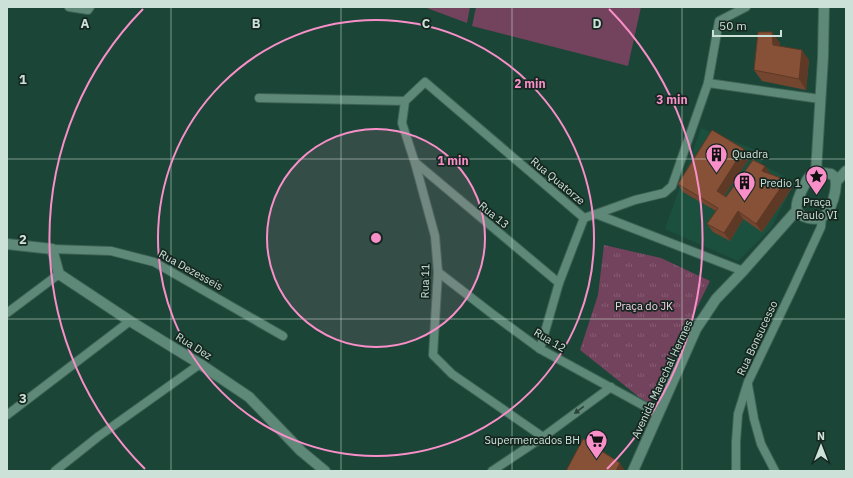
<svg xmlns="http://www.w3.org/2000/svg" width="853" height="478" font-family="'IBM Plex Sans',sans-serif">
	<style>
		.built { fill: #1c503e }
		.grass { fill: url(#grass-tufts) }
		.pitch { fill: #73425d }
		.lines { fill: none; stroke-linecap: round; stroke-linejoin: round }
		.street-casing { stroke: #3d6255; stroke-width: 10 }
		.secondary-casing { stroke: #3d6255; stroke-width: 12 }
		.street { stroke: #5e8877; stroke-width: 8 }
		.secondary { stroke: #5e8877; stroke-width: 10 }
		.wall { fill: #74462f }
		.shaded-wall { fill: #5e3926 }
		.building { fill: #875137; stroke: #5e3926 }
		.oneway { fill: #2b443a }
		.grid { fill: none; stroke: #cce2d8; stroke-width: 1; stroke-opacity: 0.55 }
		.ring { fill: none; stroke: #f98fc9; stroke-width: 2 }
		.labels { text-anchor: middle; stroke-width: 3.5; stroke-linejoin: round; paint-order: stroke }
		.poi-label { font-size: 11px; fill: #cce2d8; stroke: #152720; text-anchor: start }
		.street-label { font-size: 11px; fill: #cce2d8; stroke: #152720 }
		.park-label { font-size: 11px; fill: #f6d3e4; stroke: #152720 }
		.grid-label { font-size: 13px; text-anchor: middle; font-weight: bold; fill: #cce2d8; stroke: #152720; stroke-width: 3.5; stroke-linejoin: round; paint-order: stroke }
		.centre { fill: #f98fc9; stroke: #152720; stroke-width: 2 }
		.ring-label { font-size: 12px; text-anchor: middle; font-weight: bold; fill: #f98fc9; stroke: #152720; stroke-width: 3.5; stroke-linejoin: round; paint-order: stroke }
	</style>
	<defs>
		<pattern id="grass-tufts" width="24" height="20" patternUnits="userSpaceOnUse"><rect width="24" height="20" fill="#73425d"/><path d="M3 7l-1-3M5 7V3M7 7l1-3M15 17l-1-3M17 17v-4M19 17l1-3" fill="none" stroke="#865d74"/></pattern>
	</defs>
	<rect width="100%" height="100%" fill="#1b4536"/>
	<path class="built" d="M 701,128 L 765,154 L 761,164 L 795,182 L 771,228 L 738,261 L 665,229 Z"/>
	<path class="grass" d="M 604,245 L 661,258 L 710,281 L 649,405 L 580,350 L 598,295 Z"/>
	<g class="pitch">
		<path d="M 424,7 L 470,7 L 467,23 Z"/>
		<path d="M 476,7 L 641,7 L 628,66 L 472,26 Z"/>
	</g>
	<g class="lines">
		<defs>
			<g id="street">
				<path d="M 69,7 L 88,10 L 90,7"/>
				<path d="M 708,83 L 820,99"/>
				<path d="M 259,98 L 405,101"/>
				<path d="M 416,163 L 559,283"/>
				<path d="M 596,214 L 635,200 L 664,193 L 672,186 L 708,83 L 719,21 L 746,7"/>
				<path d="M 52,249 L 111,251 L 154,262 L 283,336"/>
				<path d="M 438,272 L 491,313 L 540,349 L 659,414"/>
				<path d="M 7,313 L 59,274"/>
				<path d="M 540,349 L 559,283 L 584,218"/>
				<path d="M 748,385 L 754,419 L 761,444 L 775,471"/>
				<path d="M 7,415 L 130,321"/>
				<path d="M 543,437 L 452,374 L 433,355 L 438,272 L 435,236 L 415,163 L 402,123 L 405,101 L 425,82 L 584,218 L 596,214 L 743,271"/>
				<path d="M 55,471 L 99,436 L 200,364"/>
				<path d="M 492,471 L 543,437 L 611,387"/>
				<path d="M 736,471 L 736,442 L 738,414 L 748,382 L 792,290 L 821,227 L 822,217"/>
			</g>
			<g id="secondary">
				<path d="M 816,172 L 823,57 L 824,7"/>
				<path d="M 816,172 L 831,174 L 835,177 C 838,187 832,212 822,217 C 815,221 800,218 797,210 C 795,204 799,197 801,192 C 805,184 808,175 816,172 Z"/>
				<path d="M 836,182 L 846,171"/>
				<path d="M 7,244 L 52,249 L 59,274 L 130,321 L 200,364 L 249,397 L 301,451 L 325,471"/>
				<path d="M 633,471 L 696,329 L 716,299 L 743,271 L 797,210"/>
			</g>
		</defs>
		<use href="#street" class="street-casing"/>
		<use href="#secondary" class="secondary-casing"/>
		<use href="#street" class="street"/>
		<use href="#secondary" class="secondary"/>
	</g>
	<g class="wall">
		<path d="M 780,43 L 780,47 L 809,60 L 806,90 L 762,81 L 754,70 Z"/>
		<path d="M 744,149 L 750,157 L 724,196 L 726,197 L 771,174 L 786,180 L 792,188 L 762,232 L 743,219 L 730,241 L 713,232 L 707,224 L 716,211 L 683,192 L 678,184 Z"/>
	</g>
	<g class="shaded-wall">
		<path d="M 772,32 L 780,43 L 780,56 L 773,45 Z"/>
		<path d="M 802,50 L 809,60 L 806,90 L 799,79 Z"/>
		<path d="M 744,149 L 750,157 L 722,199 L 717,191 Z"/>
		<path d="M 765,166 L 771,174 L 762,171 Z"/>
		<path d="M 786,180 L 792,188 L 762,232 L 756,224 Z"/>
		<path d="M 738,211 L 743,219 L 730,241 L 724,233 Z"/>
		<path d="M 620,463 L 625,471 L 616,471 Z"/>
	</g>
	<g class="building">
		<path d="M 758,32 L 772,32 L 773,45 L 802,50 L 799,79 L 754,70 Z"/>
		<path d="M 712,130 L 744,149 L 717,191 L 726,197 L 753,160 L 765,166 L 762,171 L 786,180 L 756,224 L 738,211 L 724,233 L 707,224 L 718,208 L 678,184 Z"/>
		<path d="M 583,439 L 620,463 L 616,471 L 566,471 Z"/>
	</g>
	<defs><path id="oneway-solid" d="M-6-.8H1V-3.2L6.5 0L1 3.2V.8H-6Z"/></defs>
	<use class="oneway" href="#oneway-solid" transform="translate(579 410) rotate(143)"/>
	<path class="grid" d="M 171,7 L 171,471M 341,7 L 341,471M 512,7 L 512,471M 682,7 L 682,471M 7,159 L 846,159M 7,319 L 846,319"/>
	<circle cx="376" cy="238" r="109" fill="#f98fc9" fill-opacity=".12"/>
	<g class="ring">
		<circle cx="376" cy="238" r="109"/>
		<circle cx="376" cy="238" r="218"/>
		<path d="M145 469A327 327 0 0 1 143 9M609 9A327 327 0 0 1 607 469"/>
	</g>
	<defs>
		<symbol id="building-pin" viewBox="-11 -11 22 30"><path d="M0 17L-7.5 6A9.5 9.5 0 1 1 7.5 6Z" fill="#f98fc9" stroke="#152720"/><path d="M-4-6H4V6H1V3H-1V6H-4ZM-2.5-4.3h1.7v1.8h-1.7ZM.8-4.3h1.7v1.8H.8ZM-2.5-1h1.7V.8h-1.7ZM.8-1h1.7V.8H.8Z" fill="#111"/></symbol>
		<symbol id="sight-pin" viewBox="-11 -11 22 30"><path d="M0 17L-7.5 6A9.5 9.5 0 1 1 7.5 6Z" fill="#f98fc9" stroke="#152720"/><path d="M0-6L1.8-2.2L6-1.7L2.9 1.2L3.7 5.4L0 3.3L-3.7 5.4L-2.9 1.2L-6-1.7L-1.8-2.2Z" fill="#111"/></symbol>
		<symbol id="supermarket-pin" viewBox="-11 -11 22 30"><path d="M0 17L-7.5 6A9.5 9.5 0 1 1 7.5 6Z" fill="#f98fc9" stroke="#152720"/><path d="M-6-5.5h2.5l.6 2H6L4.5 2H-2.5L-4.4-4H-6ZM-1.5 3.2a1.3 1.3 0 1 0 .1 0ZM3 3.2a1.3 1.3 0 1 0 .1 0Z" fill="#111"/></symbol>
	</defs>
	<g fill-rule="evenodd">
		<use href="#building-pin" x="704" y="142" width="25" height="34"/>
		<use href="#sight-pin" x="804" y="164" width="25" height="34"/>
		<use href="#building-pin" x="732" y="170" width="25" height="34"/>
		<use href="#supermarket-pin" x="584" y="428" width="25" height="34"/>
	</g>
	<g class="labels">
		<g class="poi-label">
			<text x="732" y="158">Quadra</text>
			<text x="760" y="187">Predio 1</text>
			<text x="817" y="206" text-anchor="middle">Praça<tspan x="817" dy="13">Paulo VI</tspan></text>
			<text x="580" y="444" text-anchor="end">Supermercados BH</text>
		</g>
		<g class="street-label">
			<text transform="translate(558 181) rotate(40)" y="4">Rua Quatorze</text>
			<text transform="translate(494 215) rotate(39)" y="4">Rua 13</text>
			<text transform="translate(191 270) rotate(29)" y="4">Rua Dezesseis</text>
			<text transform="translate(425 281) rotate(-89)" y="4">Rua 11</text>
			<text transform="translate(757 338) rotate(-65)" y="4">Rua Bonsucesso</text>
			<text transform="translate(550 340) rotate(31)" y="4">Rua 12</text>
			<text transform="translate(194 346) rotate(32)" y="4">Rua Dez</text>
			<text transform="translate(662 379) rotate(-65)" y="4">Avenida Marechal Hermes</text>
		</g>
		<g class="park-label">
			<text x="644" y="310">Praça do JK</text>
		</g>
	</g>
	<g class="grid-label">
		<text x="85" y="28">A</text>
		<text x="256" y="28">B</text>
		<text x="426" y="28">C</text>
		<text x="597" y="28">D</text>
		<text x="23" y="84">1</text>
		<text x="23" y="244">2</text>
		<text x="23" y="403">3</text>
	</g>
	<circle cx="376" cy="238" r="6" class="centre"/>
	<g class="ring-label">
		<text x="530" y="88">2 min</text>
		<text x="672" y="104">3 min</text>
		<text x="453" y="165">1 min</text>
	</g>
	<rect width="853" height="478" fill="none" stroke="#cce2d8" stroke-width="16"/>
	<g transform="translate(821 446)" stroke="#152720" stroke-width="3" paint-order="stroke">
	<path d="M0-3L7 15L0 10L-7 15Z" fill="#cce2d8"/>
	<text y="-6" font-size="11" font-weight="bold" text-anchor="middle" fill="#cce2d8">N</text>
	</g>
	<path d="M713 30v6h68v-6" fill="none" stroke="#cce2d8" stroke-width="2"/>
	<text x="719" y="30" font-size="12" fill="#cce2d8" stroke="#152720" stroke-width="3" paint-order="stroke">50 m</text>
</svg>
